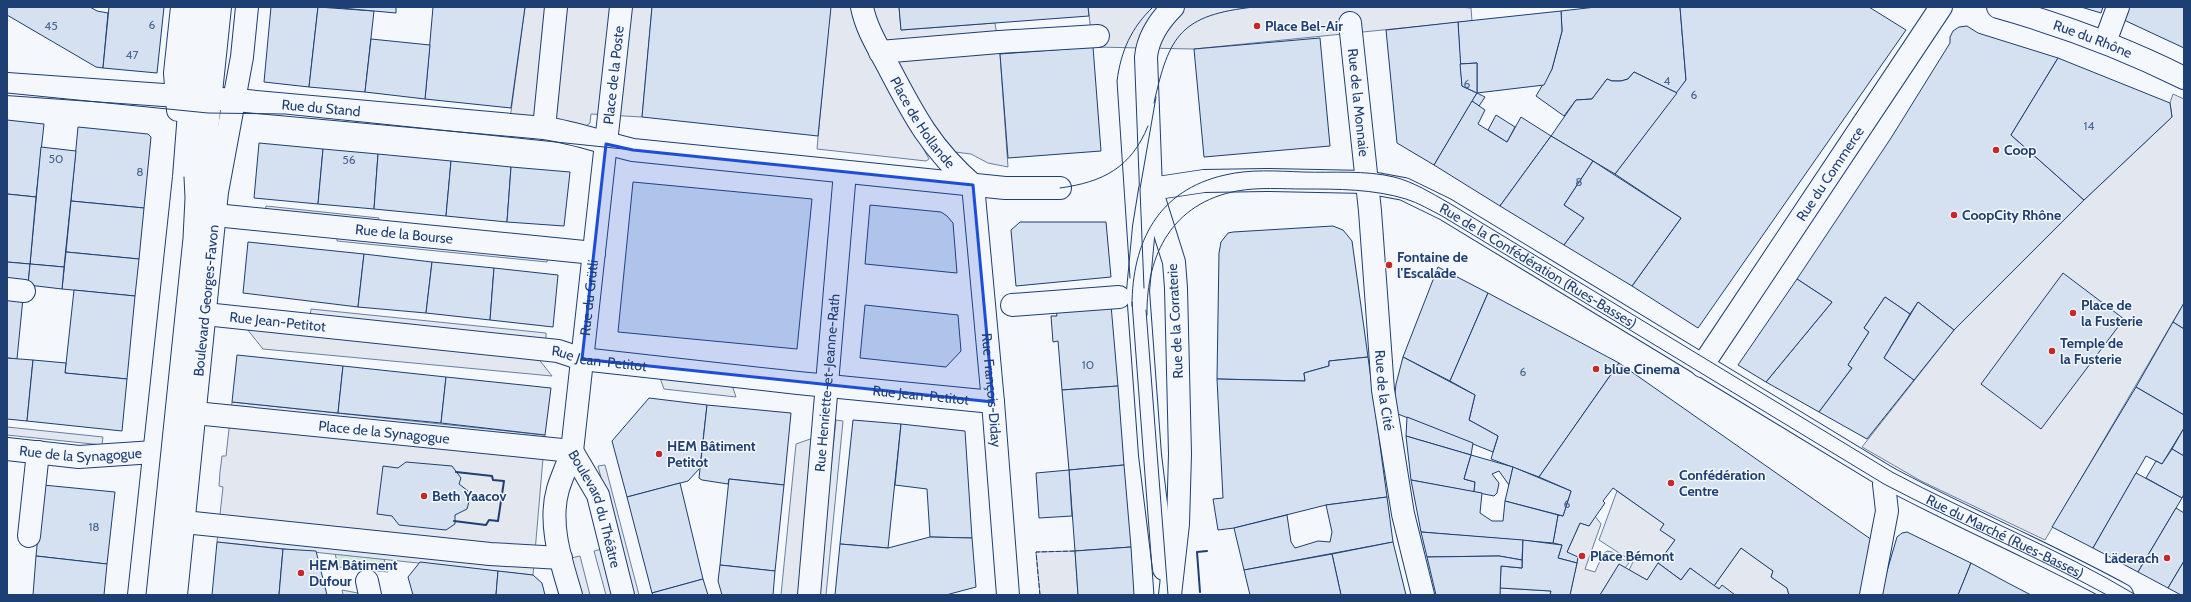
<svg xmlns="http://www.w3.org/2000/svg" width="2191" height="602" font-family="Cabin,sans-serif">
	<style>
		.green { fill: #d7e8df; stroke: #687fa3 }
		.parking { fill: #e3e8f0; stroke: #687fa3 }
		.building { fill: #d5e0f0; stroke: #1d3f73 }
		.lines { fill: none; stroke-linecap: round; stroke-linejoin: round }
		.minor-casing { stroke: #1d3f73; stroke-width: 24 }
		.major-casing { stroke: #1d3f73; stroke-width: 24 }
		.minor { stroke: #f4f7fb; stroke-width: 22 }
		.major { stroke: #f4f7fb; stroke-width: 22 }
		.tram { stroke: #1d3f73; stroke-width: 1 }
		.fence { stroke: #1d3f73; stroke-width: 1; stroke-dasharray: 5 2; stroke-linecap: butt }
		.wall { stroke: #1d3f73; stroke-width: 2 }
		.marked { fill: #1d4ed8; fill-opacity: 0.2; stroke: #1d4ed8; stroke-width: 3; stroke-linejoin: round }
		.poi-dot { fill: #c62828; stroke: #f4f7fb; stroke-width: 1.5 }
		.labels { text-anchor: middle; stroke-width: 3; stroke-linejoin: round; paint-order: stroke }
		.number-label { font-size: 12px; fill: #4b6792 }
		.poi-label { font-size: 14px; font-weight: bold; fill: #1d3f73; stroke: #f4f7fb; text-anchor: start }
		.street-label { font-size: 14px; fill: #1d3f73; stroke: #f4f7fb }
	</style>
	<rect width="100%" height="100%" fill="#f4f7fb"/>
	<path class="green" d="M 335,553 L 384,559 L 388,572 L 338,567 Z"/>
	<g class="parking">
		<path d="M 525,7 L 652,7 L 642,117 L 591,114 L 590,123 L 586,126 L 510,119 Z"/>
		<path d="M 830,7 L 899,7 L 901,30 L 995,23 L 1000,54 L 1008,167 L 988,163 L 971,154 L 923,148 L 929,159 L 926,161 L 817,149 Z"/>
		<path d="M 1088,7 L 1459,7 L 1471,8 L 1472,21 L 1194,49 L 1093,47 Z"/>
		<path d="M 2173,94 L 2184,99 L 2184,303 L 2045,540 L 1921,481 L 1862,447 L 1954,330 L 2084,200 L 2172,117 L 2170,103 Z"/>
		<path d="M 266,206 L 379,218 L 378,225 L 265,214 Z"/>
		<path d="M 337,233 L 548,255 L 547,262 L 337,241 Z"/>
		<path d="M 311,309 L 546,333 L 546,341 L 310,317 Z"/>
		<path d="M 247,329 L 537,357 L 552,376 L 263,349 Z"/>
		<path d="M 657,370 L 730,379 L 736,397 L 664,389 Z"/>
		<path d="M 232,402 L 545,435 L 533,575 L 217,542 L 223,487 L 219,486 L 220,472 L 222,456 L 226,456 Z"/>
		<path d="M 836,420 L 843,421 L 826,595 L 817,595 Z"/>
		<path d="M 7,427 L 103,437 L 102,445 L 7,435 Z"/>
		<path d="M 816,437 L 800,595 L 781,595 L 796,444 Z"/>
		<path d="M 605,465 L 639,595 L 631,595 L 598,466 Z"/>
		<path d="M 1617,491 L 1664,524 L 1661,530 L 1675,540 L 1647,580 L 1629,570 L 1633,562 L 1599,540 Z"/>
		<path d="M 1595,516 L 1601,524 L 1585,569 L 1595,572 L 1603,554 L 1607,551 L 1612,552 L 1629,563 L 1625,568 L 1619,565 L 1600,595 L 1570,595 L 1578,558 L 1567,552 L 1580,523 L 1589,526 Z"/>
		<path d="M 1741,548 L 1773,571 L 1771,577 L 1787,588 L 1789,595 L 1735,595 L 1714,586 Z"/>
		<path d="M 602,549 L 615,595 L 606,595 L 594,551 Z"/>
		<path d="M 1075,551 L 1078,595 L 1040,595 L 1036,552 Z"/>
		<path d="M 580,556 L 590,595 L 581,595 L 571,558 Z"/>
		<path d="M 1500,588 L 1551,591 L 1550,595 L 1500,595 Z"/>
		<path d="M 342,590 L 363,594 L 363,595 L 343,595 Z"/>
	</g>
	<g class="building">
		<path d="M 7,7 L 90,7 L 97,11 L 108,13 L 103,68 L 96,67 L 7,15 Z"/>
		<path d="M 109,7 L 164,7 L 157,73 L 103,68 Z"/>
		<path d="M 271,7 L 318,7 L 309,87 L 264,82 Z"/>
		<path d="M 318,7 L 374,11 L 365,92 L 309,87 Z"/>
		<path d="M 330,7 L 396,7 L 396,13 Z"/>
		<path d="M 433,7 L 525,7 L 511,108 L 425,99 Z"/>
		<path d="M 652,7 L 831,7 L 818,136 L 642,117 Z"/>
		<path d="M 899,7 L 1088,7 L 1089,16 L 901,30 Z"/>
		<path d="M 1596,7 L 1680,7 L 1686,80 L 1677,93 L 1634,72 L 1628,79 L 1621,81 L 1612,81 L 1607,79 L 1592,99 L 1576,100 L 1564,116 L 1536,96 L 1552,69 L 1562,31 L 1561,11 Z"/>
		<path d="M 1680,7 L 1869,7 L 1906,30 L 1698,328 L 1632,286 L 1681,218 L 1615,174 L 1686,80 Z"/>
		<path d="M 2081,7 L 2103,7 L 2101,13 Z"/>
		<path d="M 2128,7 L 2184,7 L 2184,48 L 2124,20 Z"/>
		<path d="M 1561,11 L 1562,31 L 1552,69 L 1544,85 L 1477,93 L 1477,63 L 1460,64 L 1458,22 Z"/>
		<path d="M 1458,22 L 1462,86 L 1477,93 L 1434,165 L 1397,143 L 1386,30 Z"/>
		<path d="M 1967,26 L 1978,33 L 2058,58 L 2011,135 L 2084,200 L 1954,330 L 1918,302 L 1910,314 L 1885,297 L 1864,328 L 1869,332 L 1848,365 L 1852,368 L 1819,412 L 1766,382 L 1832,302 L 1797,279 L 1891,138 L 1950,43 L 1950,37 L 1953,31 L 1959,27 Z"/>
		<path d="M 1320,38 L 1330,146 L 1204,157 L 1194,49 Z"/>
		<path d="M 371,39 L 430,45 L 425,99 L 365,92 Z"/>
		<path d="M 1093,47 L 1101,151 L 1008,158 L 1000,54 Z"/>
		<path d="M 2058,58 L 2170,103 L 2172,117 L 2084,200 L 2011,135 Z"/>
		<path d="M 1477,63 L 1477,93 L 1462,86 L 1460,64 Z"/>
		<path d="M 1634,72 L 1677,93 L 1615,174 L 1551,136 L 1576,100 L 1592,99 L 1607,79 L 1612,81 L 1621,81 L 1628,79 Z"/>
		<path d="M 1477,93 L 1485,97 L 1479,106 L 1472,101 Z"/>
		<path d="M 1472,101 L 1485,110 L 1478,124 L 1507,142 L 1521,117 L 1551,136 L 1500,206 L 1434,165 Z"/>
		<path d="M 1496,115 L 1515,127 L 1507,142 L 1488,130 Z"/>
		<path d="M 7,120 L 44,124 L 36,197 L 7,194 Z"/>
		<path d="M 78,127 L 148,134 L 151,137 L 144,208 L 71,201 Z"/>
		<path d="M 1551,136 L 1593,161 L 1564,205 L 1584,218 L 1564,245 L 1500,206 Z"/>
		<path d="M 259,143 L 323,149 L 318,204 L 254,198 Z"/>
		<path d="M 41,147 L 76,151 L 64,267 L 30,264 Z"/>
		<path d="M 323,149 L 378,154 L 374,209 L 318,204 Z"/>
		<path d="M 378,154 L 451,161 L 446,216 L 374,209 Z"/>
		<path d="M 451,161 L 511,167 L 507,222 L 446,216 Z"/>
		<path d="M 1593,161 L 1681,218 L 1632,286 L 1564,245 L 1584,218 L 1564,205 Z"/>
		<path d="M 511,167 L 570,172 L 564,226 L 507,222 Z"/>
		<path d="M 633,182 L 812,199 L 797,349 L 618,332 Z"/>
		<path d="M 7,194 L 36,197 L 30,264 L 7,262 Z"/>
		<path d="M 71,201 L 144,208 L 139,259 L 66,252 Z"/>
		<path d="M 870,205 L 941,212 L 947,216 L 953,223 L 957,273 L 865,264 Z"/>
		<path d="M 1020,222 L 1106,222 L 1111,277 L 1016,286 L 1011,230 Z"/>
		<path d="M 1333,226 L 1343,230 L 1352,241 L 1368,357 L 1329,361 L 1329,366 L 1304,373 L 1305,381 L 1217,379 L 1219,253 L 1221,242 L 1228,233 L 1233,232 Z"/>
		<path d="M 248,242 L 364,254 L 358,307 L 243,293 Z"/>
		<path d="M 66,252 L 139,259 L 135,296 L 62,289 Z"/>
		<path d="M 364,254 L 432,262 L 426,313 L 358,307 Z"/>
		<path d="M 7,262 L 30,264 L 28,285 L 7,283 Z"/>
		<path d="M 432,262 L 494,268 L 490,320 L 426,313 Z"/>
		<path d="M 30,264 L 64,267 L 62,289 L 28,285 Z"/>
		<path d="M 1438,267 L 1488,293 L 1450,381 L 1403,357 Z"/>
		<path d="M 494,268 L 558,275 L 553,327 L 490,320 Z"/>
		<path d="M 2063,273 L 2124,319 L 2041,429 L 1981,384 Z"/>
		<path d="M 1797,279 L 1832,302 L 1766,382 L 1738,365 Z"/>
		<path d="M 74,290 L 135,296 L 127,379 L 65,373 Z"/>
		<path d="M 1488,293 L 1619,363 L 1539,477 L 1491,459 L 1498,436 L 1469,420 L 1475,395 L 1450,381 Z"/>
		<path d="M 7,296 L 23,298 L 17,359 L 7,358 Z"/>
		<path d="M 1885,297 L 1910,314 L 1884,358 L 1914,380 L 1867,439 L 1819,412 L 1852,368 L 1848,365 L 1869,332 L 1864,328 Z"/>
		<path d="M 1918,302 L 1954,330 L 1914,380 L 1884,358 Z"/>
		<path d="M 2184,303 L 2184,329 L 2173,322 Z"/>
		<path d="M 865,305 L 958,315 L 961,351 L 946,367 L 860,358 Z"/>
		<path d="M 1111,305 L 1118,386 L 1062,390 L 1058,341 L 1053,342 L 1051,316 L 1057,316 L 1056,309 Z"/>
		<path d="M 2173,322 L 2184,329 L 2184,415 L 2136,387 Z"/>
		<path d="M 237,355 L 343,366 L 338,413 L 232,402 Z"/>
		<path d="M 1368,357 L 1387,497 L 1326,505 L 1234,528 L 1218,530 L 1213,499 L 1223,498 L 1217,379 L 1305,381 L 1304,373 L 1329,366 L 1329,361 Z"/>
		<path d="M 1403,357 L 1475,395 L 1469,420 L 1498,436 L 1493,452 L 1393,412 L 1396,384 Z"/>
		<path d="M 7,358 L 33,360 L 27,421 L 7,419 Z"/>
		<path d="M 33,360 L 66,363 L 65,373 L 127,379 L 122,431 L 27,421 Z"/>
		<path d="M 1619,363 L 1872,540 L 1860,595 L 1789,595 L 1787,588 L 1771,577 L 1773,571 L 1741,548 L 1714,586 L 1690,568 L 1681,580 L 1658,563 L 1675,540 L 1660,530 L 1664,524 L 1613,488 L 1603,501 L 1605,503 L 1589,526 L 1580,523 L 1567,552 L 1578,557 L 1577,563 L 1558,558 L 1562,545 L 1553,543 L 1558,515 L 1563,516 L 1571,491 L 1539,477 Z"/>
		<path d="M 343,366 L 446,377 L 441,423 L 338,413 Z"/>
		<path d="M 446,377 L 551,388 L 545,435 L 441,423 Z"/>
		<path d="M 1118,386 L 1124,465 L 1069,470 L 1062,390 Z"/>
		<path d="M 2136,387 L 2184,415 L 2184,428 L 2162,464 L 2146,456 L 2093,548 L 2052,527 Z"/>
		<path d="M 649,398 L 707,405 L 700,468 L 688,481 L 627,497 L 612,441 Z"/>
		<path d="M 707,405 L 791,413 L 784,485 L 729,479 L 728,484 L 702,480 L 699,478 Z"/>
		<path d="M 1407,417 L 1473,443 L 1471,455 L 1406,436 Z"/>
		<path d="M 853,420 L 901,424 L 888,548 L 840,544 Z"/>
		<path d="M 901,424 L 965,431 L 972,538 L 930,537 L 927,489 L 895,485 Z"/>
		<path d="M 2184,428 L 2184,456 L 2172,449 Z"/>
		<path d="M 1406,436 L 1471,455 L 1464,479 L 1475,482 L 1474,492 L 1411,480 Z"/>
		<path d="M 2172,449 L 2184,456 L 2184,494 L 2182,498 L 2146,478 L 2156,461 L 2162,464 Z"/>
		<path d="M 1471,455 L 1513,467 L 1509,485 L 1499,471 L 1492,474 L 1499,483 L 1497,493 L 1494,496 L 1474,492 L 1475,482 L 1464,479 Z"/>
		<path d="M 406,462 L 452,466 L 461,478 L 459,484 L 468,491 L 470,498 L 467,509 L 455,515 L 455,524 L 446,530 L 399,525 L 392,516 L 377,514 L 383,466 L 398,468 Z"/>
		<path d="M 1124,465 L 1131,547 L 1075,551 L 1069,470 Z"/>
		<path d="M 1513,467 L 1571,491 L 1563,516 L 1505,501 Z"/>
		<path d="M 1069,470 L 1072,516 L 1039,518 L 1036,473 Z"/>
		<path d="M 2136,473 L 2182,498 L 2138,572 L 2093,548 Z"/>
		<path d="M 729,479 L 784,485 L 775,571 L 720,565 Z"/>
		<path d="M 1411,480 L 1482,493 L 1480,513 L 1492,521 L 1503,521 L 1505,501 L 1558,515 L 1553,543 L 1421,532 Z"/>
		<path d="M 680,483 L 703,579 L 652,593 L 627,497 Z"/>
		<path d="M 43,485 L 115,492 L 107,564 L 36,556 Z"/>
		<path d="M 1387,497 L 1393,542 L 1244,570 L 1234,528 L 1287,515 L 1291,542 L 1295,548 L 1318,541 L 1330,542 L 1332,532 L 1326,505 Z"/>
		<path d="M 2176,508 L 2184,513 L 2184,561 L 2168,588 L 2138,572 Z"/>
		<path d="M 1421,532 L 1523,540 L 1522,560 L 1499,556 L 1427,557 Z"/>
		<path d="M 1907,532 L 1971,563 L 1958,595 L 1880,595 L 1897,537 L 1902,533 Z"/>
		<path d="M 930,537 L 972,538 L 976,587 L 946,595 L 835,595 L 840,544 L 888,548 Z"/>
		<path d="M 1523,540 L 1562,545 L 1558,558 L 1577,563 L 1570,595 L 1550,595 L 1551,591 L 1500,588 L 1501,566 L 1522,568 Z"/>
		<path d="M 217,542 L 283,549 L 279,595 L 212,595 Z"/>
		<path d="M 1393,542 L 1406,595 L 1341,595 L 1332,554 Z"/>
		<path d="M 1131,547 L 1134,595 L 1078,595 L 1075,551 Z"/>
		<path d="M 283,549 L 316,551 L 327,595 L 279,595 Z"/>
		<path d="M 1332,554 L 1341,595 L 1250,595 L 1244,570 Z"/>
		<path d="M 36,556 L 107,564 L 104,595 L 33,595 Z"/>
		<path d="M 1499,556 L 1522,560 L 1522,568 L 1501,566 L 1500,595 L 1436,595 L 1427,557 Z"/>
		<path d="M 2184,561 L 2184,595 L 2181,595 L 2168,588 Z"/>
		<path d="M 420,562 L 498,571 L 496,595 L 413,595 L 408,577 Z"/>
		<path d="M 1658,563 L 1681,580 L 1690,568 L 1719,589 L 1722,585 L 1735,595 L 1600,595 L 1619,564 L 1647,580 Z"/>
		<path d="M 1971,563 L 2008,583 L 2031,595 L 1958,595 Z"/>
		<path d="M 720,565 L 775,571 L 773,595 L 722,595 L 718,581 Z"/>
		<path d="M 498,571 L 533,575 L 542,583 L 545,595 L 496,595 Z"/>
		<path d="M 703,579 L 708,595 L 653,595 L 652,593 Z"/>
	</g>
	<g class="lines">
		<defs>
			<g id="minor">
				<path id="s1" d="M 862,7 C 866,28 878,47 888,66 C 913,114 931,149 973,185"/>
				<path id="s2" d="M 1998,7 C 2062,25 2124,48 2184,78"/>
				<path id="s3" d="M 1350,23 L 1370,211 L 1383,390 L 1403,514 L 1423,595"/>
				<path d="M 2105,42 L 2118,7"/>
				<path d="M 880,52 L 999,42 L 1098,36"/>
				<path id="s4" d="M 7,84 L 235,100 L 544,128 C 574,132 603,143 633,150 L 1005,188 L 1060,188"/>
				<path d="M 178,110 L 175,73 L 182,7"/>
				<path d="M 544,128 L 556,7"/>
				<path id="s5" d="M 973,185 L 993,402 L 1008,595"/>
				<path id="s6" d="M 1151,189 L 1204,181 L 1266,180 L 1366,182 L 1404,189 L 1445,209 L 1888,478 C 1965,519 2045,553 2122,595"/>
				<path d="M 1150,190 L 1144,227 L 1138,291 L 1150,455 L 1164,569"/>
				<path id="s7" d="M 215,215 L 594,253"/>
				<path d="M 7,289 L 24,291"/>
				<path d="M 1012,305 L 1119,297"/>
				<path id="s8" d="M 205,314 L 558,351 L 582,359 L 798,383 L 993,402"/>
				<path id="s9" d="M 1702,366 L 1941,7"/>
				<path id="s10" d="M 195,413 L 572,451"/>
				<path id="s11" d="M 7,449 L 79,457 L 154,452"/>
				<path id="s12" d="M 572,451 L 598,495 L 623,595"/>
				<path d="M 184,522 L 490,554 L 561,558"/>
				<path d="M 29,536 L 38,452"/>
				<path d="M 367,581 L 370,595"/>
				<path d="M 158,595 L 220,7"/>
				<path id="s13" d="M 571,595 C 561,561 548,524 558,489 C 562,476 568,464 572,451 L 621,7"/>
				<path id="s14" d="M 809,595 L 845,172"/>
				<path d="M 1170,595 L 1178,524 L 1180,454 L 1176,288 L 1174,262 L 1151,189 L 1146,57 C 1148,37 1159,21 1173,7"/>
				<path d="M 1871,595 L 1887,511 L 1884,484 L 1888,478"/>
			</g>
			<g id="major">
				<path d="M 139,595 L 184,177 L 193,61 L 199,7"/>
				<path id="s15" d="M 176,595 L 217,192 L 242,57 L 247,7"/>
			</g>
		</defs>
		<use href="#minor" class="minor-casing"/>
		<use href="#major" class="major-casing"/>
		<use href="#minor" class="minor"/>
		<use href="#major" class="major"/>
		<g class="tram">
			<path d="M 7,93 L 208,113 L 285,114 L 633,150"/>
			<path d="M 1154,103 C 1169,35 1181,15 1254,7"/>
			<path d="M 1060,188 C 1103,182 1131,168 1148,126"/>
			<path d="M 1130,278 L 1117,81 C 1121,51 1131,28 1153,7"/>
			<path d="M 1144,288 L 1140,189 L 1156,97"/>
			<path d="M 1132,302 L 1154,595"/>
			<path d="M 1132,306 C 1132,242 1158,190 1225,175 C 1250,169 1277,171 1303,172 C 1333,173 1365,170 1394,177 C 1414,182 1431,193 1449,203 L 1892,472 C 1972,515 2058,548 2136,595"/>
			<path d="M 1146,310 L 1168,595"/>
			<path d="M 1147,315 C 1146,254 1173,203 1237,191 C 1259,187 1282,189 1304,189 C 1338,189 1373,189 1406,199 C 1419,203 1430,210 1442,216 L 1884,484 C 1958,523 2034,555 2107,595"/>
			<path d="M 146,595 L 183,238 L 185,198 L 184,177"/>
		</g>
		<path class="fence" d="M 1040,595 L 1036,552 L 1075,551 L 1076,553"/>
		<g class="wall">
			<path d="M 454,521 L 486,525 L 489,520 L 498,521 L 504,481 L 493,480 L 492,476 L 456,472"/>
			<path d="M 1200,592 L 1197,552 L 1207,551"/>
		</g>
	</g>
	<path class="marked" d="M 606,144 L 633,150 L 973,185 L 993,402 L 582,359 Z"/>
	<g class="poi-dot">
		<circle cx="1257" cy="26" r="4"/>
		<circle cx="1996" cy="150" r="4"/>
		<circle cx="1954" cy="215" r="4"/>
		<circle cx="1389" cy="265" r="4"/>
		<circle cx="2073" cy="313" r="4"/>
		<circle cx="2052" cy="351" r="4"/>
		<circle cx="1596" cy="369" r="4"/>
		<circle cx="659" cy="454" r="4"/>
		<circle cx="1671" cy="483" r="4"/>
		<circle cx="424" cy="496" r="4"/>
		<circle cx="1582" cy="556" r="4"/>
		<circle cx="2167" cy="558" r="4"/>
		<circle cx="301" cy="573" r="4"/>
	</g>
	<g class="labels">
		<g class="number-label">
			<text x="152" y="29">6</text>
			<text x="51" y="30">45</text>
			<text x="132" y="59">47</text>
			<text x="1667" y="85">4</text>
			<text x="1467" y="88">6</text>
			<text x="1694" y="99">6</text>
			<text x="2089" y="130">14</text>
			<text x="56" y="163">50</text>
			<text x="349" y="164">56</text>
			<text x="140" y="176">8</text>
			<text x="1579" y="186">8</text>
			<text x="1088" y="369">10</text>
			<text x="1523" y="376">6</text>
			<text x="1567" y="508">6</text>
			<text x="94" y="531">18</text>
		</g>
		<g class="poi-label">
			<text x="1265" y="31">Place Bel-Air</text>
			<text x="2004" y="155">Coop</text>
			<text x="1962" y="220">CoopCity Rhône</text>
			<text x="1397" y="262">Fontaine de<tspan x="1397" dy="16">l'Escalade</tspan></text>
			<text x="2081" y="310">Place de<tspan x="2081" dy="16">la Fusterie</tspan></text>
			<text x="2060" y="348">Temple de<tspan x="2060" dy="16">la Fusterie</tspan></text>
			<text x="1604" y="374">blue Cinema</text>
			<text x="667" y="451">HEM Bâtiment<tspan x="667" dy="16">Petitot</tspan></text>
			<text x="1679" y="480">Confédération<tspan x="1679" dy="16">Centre</tspan></text>
			<text x="432" y="501">Beth Yaacov</text>
			<text x="1590" y="561">Place Bémont</text>
			<text x="2159" y="563" text-anchor="end">Läderach</text>
			<text x="309" y="570">HEM Bâtiment<tspan x="309" dy="16">Dufour</tspan></text>
		</g>
		<g class="street-label">
			<text dy="5" stroke="none"><textPath href="#s2" startOffset="100">Rue du Rhône</textPath></text>
			<text dy="5" stroke="none"><textPath href="#s13" startOffset="527">Place de la Poste</textPath></text>
			<text dy="5" stroke="none"><textPath href="#s3" startOffset="80">Rue de la Monnaie</textPath></text>
			<text dy="5" stroke="none"><textPath href="#s4" startOffset="315">Rue du Stand</textPath></text>
			<text dy="5" stroke="none"><textPath href="#s1" startOffset="131">Place de Hollande</textPath></text>
			<text dy="5" stroke="none"><textPath href="#s9" startOffset="231">Rue du Commerce</textPath></text>
			<text dy="5" stroke="none"><textPath href="#s7" startOffset="190">Rue de la Bourse</textPath></text>
			<text dy="5" stroke="none"><textPath href="#s6" startOffset="409">Rue de la Confédération (Rues-Basses)</textPath></text>
			<text dy="5" stroke="none"><textPath href="#s13" startOffset="303">Rue du Grütli</textPath></text>
			<text dy="5" stroke="none"><textPath href="#s15" startOffset="296">Boulevard Georges-Favon</textPath></text>
			<text transform="translate(1175 321) rotate(-93)" y="5">Rue de la Corraterie</text>
			<text dy="5" stroke="none"><textPath href="#s8" startOffset="73">Rue Jean-Petitot</textPath></text>
			<text dy="5" stroke="none"><textPath href="#s8" startOffset="397">Rue Jean-Petitot</textPath></text>
			<text dy="5" stroke="none"><textPath href="#s14" startOffset="213">Rue Henriette-et-Jeanne-Rath</textPath></text>
			<text dy="5" stroke="none"><textPath href="#s5" startOffset="206">Rue François-Diday</textPath></text>
			<text dy="5" stroke="none"><textPath href="#s3" startOffset="369">Rue de la Cité</textPath></text>
			<text dy="5" stroke="none"><textPath href="#s8" startOffset="721">Rue Jean-Petitot</textPath></text>
			<text dy="5" stroke="none"><textPath href="#s10" startOffset="190">Place de la Synagogue</textPath></text>
			<text dy="5" stroke="none"><textPath href="#s11" startOffset="74">Rue de la Synagogue</textPath></text>
			<text dy="5" stroke="none"><textPath href="#s12" startOffset="63">Boulevard du Théâtre</textPath></text>
			<text dy="5" stroke="none"><textPath href="#s6" startOffset="949">Rue du Marché (Rues-Basses)</textPath></text>
		</g>
	</g>
	<rect width="2191" height="602" fill="none" stroke="#1d3f73" stroke-width="16"/>
</svg>
